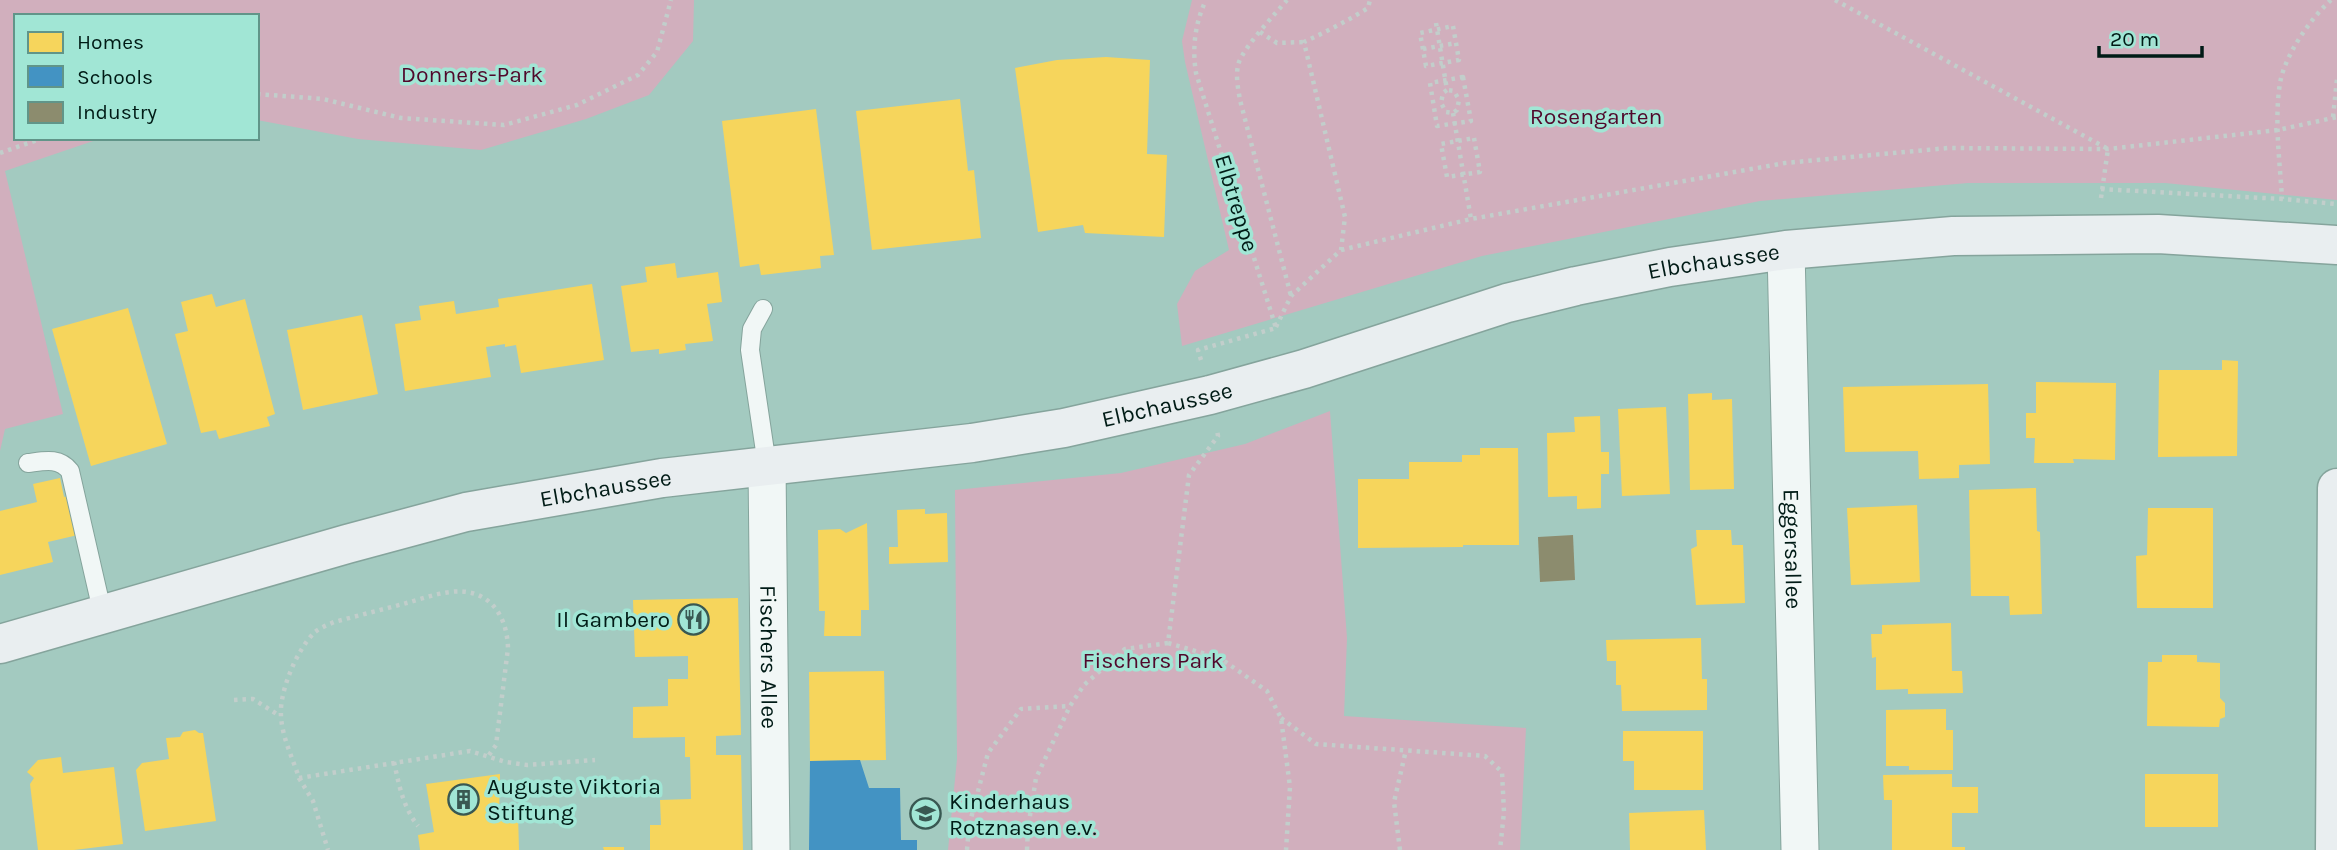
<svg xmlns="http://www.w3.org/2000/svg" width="2337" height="850" font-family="Karla,sans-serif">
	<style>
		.green { fill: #d1afbd }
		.homes { fill: #f6d55c }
		.schools { fill: #4393c3 }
		.industry { fill: #8c8c6e }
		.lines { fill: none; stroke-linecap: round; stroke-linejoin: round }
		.lane-casing { stroke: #85a49c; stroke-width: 20 }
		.street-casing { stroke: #85a49c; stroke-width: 39 }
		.secondary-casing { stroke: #85a49c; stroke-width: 41 }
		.path { stroke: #c2cecb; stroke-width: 4.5; stroke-dasharray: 3.5 5; stroke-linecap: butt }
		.lane { stroke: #f1f7f6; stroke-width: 18 }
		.street { stroke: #f1f7f6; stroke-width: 37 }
		.secondary { stroke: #e9eef0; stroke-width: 38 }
		.labels { text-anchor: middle; stroke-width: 7; stroke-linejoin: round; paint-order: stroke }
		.park-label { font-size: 23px; fill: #50082b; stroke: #a1e6d5 }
		.street-label { font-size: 23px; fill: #001b16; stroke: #a1e6d5 }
		.poi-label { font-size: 23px; fill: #001b16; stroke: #a1e6d5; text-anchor: start }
	</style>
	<rect width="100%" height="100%" fill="#a3cac0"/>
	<g class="green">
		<path d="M 0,0 L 694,0 L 693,41 L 649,95 L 586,119 L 481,150 L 358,139 L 257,120 L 257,16 L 16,16 L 16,138 L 102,138 L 5,171 L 63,414 L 5,429 L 0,451 Z"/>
		<path d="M 1192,0 L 2337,0 L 2337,200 L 2165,183 L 1968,183 L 1760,201 L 1482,256 L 1182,346 L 1177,304 L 1195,271 L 1229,250 L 1185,62 L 1182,41 Z"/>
		<path d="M 1330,411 L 1347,638 L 1344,716 L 1526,728 L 1520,850 L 948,850 L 957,759 L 955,490 L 1121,473 L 1245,444 Z"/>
	</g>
	<g class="homes">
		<path d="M 1106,57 L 1150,60 L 1147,154 L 1167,155 L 1164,237 L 1085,233 L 1083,225 L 1038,232 L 1015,68 L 1057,60 Z"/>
		<path d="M 960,99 L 968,171 L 974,170 L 981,238 L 872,250 L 856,111 Z"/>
		<path d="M 816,109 L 834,255 L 820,256 L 821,268 L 761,275 L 759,264 L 740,267 L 722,121 Z"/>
		<path d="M 675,263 L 677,278 L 718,272 L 722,302 L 707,304 L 713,341 L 685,344 L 686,350 L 659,354 L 659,349 L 631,352 L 621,286 L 647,282 L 645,267 Z"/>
		<path d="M 592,284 L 604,360 L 521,373 L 516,345 L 505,347 L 505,344 L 486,347 L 491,377 L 405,391 L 395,324 L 421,320 L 419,306 L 454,301 L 456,314 L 499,307 L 498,299 Z"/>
		<path d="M 212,294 L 216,307 L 245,299 L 275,414 L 267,417 L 270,426 L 219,439 L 216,430 L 201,433 L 175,334 L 188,331 L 181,302 Z"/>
		<path d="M 128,308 L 167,444 L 91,466 L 52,329 Z"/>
		<path d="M 362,315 L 378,394 L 303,410 L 287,330 Z"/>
		<path d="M 2222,360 L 2238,361 L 2237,456 L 2158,457 L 2159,370 L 2222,370 Z"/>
		<path d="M 2036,382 L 2116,383 L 2115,460 L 2073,459 L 2074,463 L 2034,463 L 2035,438 L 2026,438 L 2026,413 L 2036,413 Z"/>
		<path d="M 1988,384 L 1990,464 L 1959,465 L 1959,478 L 1919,479 L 1918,451 L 1845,452 L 1843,387 Z"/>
		<path d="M 1712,393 L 1712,400 L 1732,399 L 1734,489 L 1690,490 L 1688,394 Z"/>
		<path d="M 1666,407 L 1670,494 L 1622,496 L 1618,409 Z"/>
		<path d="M 1600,416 L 1601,452 L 1609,452 L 1609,474 L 1601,474 L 1601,508 L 1577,509 L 1577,496 L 1548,497 L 1547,433 L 1575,432 L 1574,417 Z"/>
		<path d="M 1480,448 L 1518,448 L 1519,545 L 1463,545 L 1463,547 L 1358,548 L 1358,479 L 1409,479 L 1409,462 L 1462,462 L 1462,455 L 1480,455 Z"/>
		<path d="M 60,478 L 64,497 L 73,494 L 82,534 L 48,542 L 53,562 L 0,575 L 0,511 L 37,502 L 33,484 Z"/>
		<path d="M 2036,488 L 2037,531 L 2040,532 L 2042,614 L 2010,615 L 2009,596 L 1971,596 L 1969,490 Z"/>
		<path d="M 1917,505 L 1920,582 L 1851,585 L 1847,508 Z"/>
		<path d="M 2148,508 L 2213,508 L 2213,608 L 2137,608 L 2136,556 L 2147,555 Z"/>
		<path d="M 925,509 L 925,514 L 947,513 L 948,562 L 889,564 L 889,547 L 898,547 L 897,510 Z"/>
		<path d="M 867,523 L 869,610 L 861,610 L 861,636 L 824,636 L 825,611 L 819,611 L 818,530 L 840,529 L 846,533 Z"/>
		<path d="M 1696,530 L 1731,530 L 1732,545 L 1743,545 L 1745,603 L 1696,605 L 1691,549 L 1697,546 Z"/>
		<path d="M 738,598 L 741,735 L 716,736 L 716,755 L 741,755 L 743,850 L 650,850 L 650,825 L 661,825 L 660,800 L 691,799 L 690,757 L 685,757 L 685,737 L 633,738 L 633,707 L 668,706 L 668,679 L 688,679 L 688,656 L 635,657 L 633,600 Z"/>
		<path d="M 1951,623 L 1952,671 L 1962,671 L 1963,693 L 1908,694 L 1908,689 L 1876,690 L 1876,657 L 1872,658 L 1871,634 L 1882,634 L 1882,625 Z"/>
		<path d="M 1701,638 L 1702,679 L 1707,679 L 1707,710 L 1622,711 L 1621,685 L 1616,685 L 1616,661 L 1607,661 L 1606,640 Z"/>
		<path d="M 2162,655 L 2197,655 L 2197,662 L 2220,663 L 2220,698 L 2225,703 L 2225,717 L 2220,719 L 2219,727 L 2147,726 L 2148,662 L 2162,662 Z"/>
		<path d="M 884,671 L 886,760 L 810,761 L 809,672 Z"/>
		<path d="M 1946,709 L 1946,730 L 1953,730 L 1953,770 L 1909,770 L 1909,766 L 1886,766 L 1886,710 Z"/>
		<path d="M 195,730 L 199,733 L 203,733 L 216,821 L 145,831 L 136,770 L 142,763 L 169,759 L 166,738 L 180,737 L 183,732 Z"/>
		<path d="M 1623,731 L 1703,731 L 1703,790 L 1634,790 L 1634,761 L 1623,761 Z"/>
		<path d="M 61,757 L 63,773 L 114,767 L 123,844 L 74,850 L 38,850 L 30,784 L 34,778 L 27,772 L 38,760 Z"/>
		<path d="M 500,774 L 499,814 L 518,814 L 519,850 L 420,850 L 418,835 L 434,832 L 426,784 Z"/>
		<path d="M 1952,774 L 1952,787 L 1978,787 L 1978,813 L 1952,813 L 1952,847 L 1965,847 L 1965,850 L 1892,850 L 1892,800 L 1884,800 L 1883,775 Z"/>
		<rect x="2145" y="774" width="73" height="53"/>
		<path d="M 1704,810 L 1706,850 L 1630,850 L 1629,813 Z"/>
		<path d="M 603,847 L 624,847 L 624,850 L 604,850 Z"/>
	</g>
	<path class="schools" d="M 860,760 L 869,788 L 900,788 L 901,840 L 917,840 L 917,850 L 809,850 L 810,761 Z"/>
	<path class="industry" d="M 1573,535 L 1575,580 L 1540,582 L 1538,537 Z"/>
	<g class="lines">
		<defs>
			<g id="lane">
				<path d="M 763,309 L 752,329 L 750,350 L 767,465"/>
				<path d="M 28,463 C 44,461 59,457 70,471 L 103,615"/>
			</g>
			<g id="street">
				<path id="s1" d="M 1786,250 L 1800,850"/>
				<path id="s2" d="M 767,465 L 771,850"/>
			</g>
			<g id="secondary">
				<path id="s3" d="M 0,644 L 347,544 L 466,512 L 662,478 L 972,443 L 1064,428 L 1210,395 L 1304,369 L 1507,303 L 1576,286 L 1670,267 L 1786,250 L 1953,236 L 2158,234 L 2337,245"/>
				<path d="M 2335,850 L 2337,488"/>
			</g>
		</defs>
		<use href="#lane" class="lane-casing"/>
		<use href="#street" class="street-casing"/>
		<use href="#secondary" class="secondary-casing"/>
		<g class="path">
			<path d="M 1287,0 C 1275,14 1245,46 1239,62 C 1235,74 1238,88 1240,100 L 1291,296"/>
			<path d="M 1835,0 L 2108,149 L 2101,198"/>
			<path d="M 2331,0 C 2310,19 2285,55 2280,83 C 2274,121 2280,162 2282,199 L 2337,204"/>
			<path d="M 1436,23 L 1447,90 L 1443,93 L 1441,103 L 1446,112 L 1453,113 L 1457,110 L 1459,100 L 1454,91 L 1447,90"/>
			<path d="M 1453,26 L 1459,60 L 1426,66 L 1420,33 Z"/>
			<path d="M 1260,32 L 1277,43 L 1304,42"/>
			<path d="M 1423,49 L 1456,43"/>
			<path d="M 1463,77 L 1471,121 L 1437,126 L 1430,83 Z"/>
			<path d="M 257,94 L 323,99 L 401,118 L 504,125 L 577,105 L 638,75 L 657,52 L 671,0"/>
			<path d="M 1453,113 L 1471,219"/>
			<path d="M 2333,117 L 2337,79"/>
			<path d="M 1474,138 L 1480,172 L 1447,177 L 1441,144 Z"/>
			<path d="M 0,153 L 43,138"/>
			<path d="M 2101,189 L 2282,199"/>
			<path d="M 1341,250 L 1471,219 L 1785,163 L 1948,148 L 2108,149 L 2278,130 L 2337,117"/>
			<path d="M 1276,327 L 1291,296 L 1341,250 L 1345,217 L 1304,42 C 1326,32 1347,21 1368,8 L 1370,0"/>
			<path d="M 1201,360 L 1198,350 L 1276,328 L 1196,73 C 1192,48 1195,23 1206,0"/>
			<path d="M 1168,643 L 1220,658 L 1267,691 L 1281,718 L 1290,787 L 1286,850"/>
			<path d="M 234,700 L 253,699 L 280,716"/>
			<path d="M 1281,718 L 1316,744 L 1485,756 L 1502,772 L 1504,812 L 1500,850"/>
			<path d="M 489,755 L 496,745 L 508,648 C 507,614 488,587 450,592 C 434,594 418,600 403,604 C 380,610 357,616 334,622 C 327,625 320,628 315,632 C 297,649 279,692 281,716 C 282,737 293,759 299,778 L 470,751 L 506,762 L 527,765 L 595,760"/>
			<path d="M 394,762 C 399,785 403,807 418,826"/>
			<path d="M 299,778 L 313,801 L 328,850"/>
			<path d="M 967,850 L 969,826 L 988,753 L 1021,709 L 1070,706"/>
			<path d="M 1027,850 L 1028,828 L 1036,778 L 1070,706 L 1084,685 L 1125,649 L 1168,643 L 1189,475 L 1218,436 L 1217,430"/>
			<path d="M 1400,850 L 1394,802 L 1406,750"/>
		</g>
		<use href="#lane" class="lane"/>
		<use href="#street" class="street"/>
		<use href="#secondary" class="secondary"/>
	</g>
	<defs>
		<symbol id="restaurant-ring" viewBox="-11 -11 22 22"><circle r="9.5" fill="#a1e6d5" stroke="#395852" stroke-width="1.5"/><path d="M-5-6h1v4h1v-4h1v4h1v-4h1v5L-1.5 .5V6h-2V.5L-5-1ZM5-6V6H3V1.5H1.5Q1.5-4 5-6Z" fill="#395852"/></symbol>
		<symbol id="building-ring" viewBox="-11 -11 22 22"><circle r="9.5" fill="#a1e6d5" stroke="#395852" stroke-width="1.5"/><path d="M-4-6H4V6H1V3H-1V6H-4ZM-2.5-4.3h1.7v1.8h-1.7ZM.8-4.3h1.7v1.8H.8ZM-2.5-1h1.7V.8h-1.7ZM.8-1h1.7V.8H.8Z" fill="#395852"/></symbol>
		<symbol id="school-ring" viewBox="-11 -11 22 22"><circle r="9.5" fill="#a1e6d5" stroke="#395852" stroke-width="1.5"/><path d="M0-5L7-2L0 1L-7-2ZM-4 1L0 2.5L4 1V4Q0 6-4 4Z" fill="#395852"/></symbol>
	</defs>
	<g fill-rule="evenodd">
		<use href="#restaurant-ring" x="676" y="602" width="35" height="35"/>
		<use href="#building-ring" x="446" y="782" width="35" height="35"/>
		<use href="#school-ring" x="908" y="796" width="35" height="35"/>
	</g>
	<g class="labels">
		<g class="park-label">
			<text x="472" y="82">Donners-Park</text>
			<text x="1596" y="124">Rosengarten</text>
			<text x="1153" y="668">Fischers Park</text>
		</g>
		<g class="street-label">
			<text transform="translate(1237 203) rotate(73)" y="8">Elbtreppe</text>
			<text dy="8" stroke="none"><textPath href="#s3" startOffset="1760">Elbchaussee</textPath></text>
			<text dy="8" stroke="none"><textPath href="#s3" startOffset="1194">Elbchaussee</textPath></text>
			<text dy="8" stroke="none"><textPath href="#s3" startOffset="626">Elbchaussee</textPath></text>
			<text dy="8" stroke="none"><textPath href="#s1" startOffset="299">Eggersallee</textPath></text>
			<text dy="8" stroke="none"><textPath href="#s2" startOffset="192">Fischers Allee</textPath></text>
		</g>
		<g class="poi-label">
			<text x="670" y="627" text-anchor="end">Il Gambero</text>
			<text x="487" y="794">Auguste Viktoria<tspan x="487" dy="26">Stiftung</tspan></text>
			<text x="949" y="809">Kinderhaus<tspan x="949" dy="26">Rotznasen e.v.</tspan></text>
		</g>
	</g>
	<rect x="14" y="14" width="245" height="126" fill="#a1e6d5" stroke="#619589" stroke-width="2"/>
	<rect x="28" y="32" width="35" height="21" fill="#f6d55c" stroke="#619589" stroke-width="2"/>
	<text x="77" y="49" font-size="21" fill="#001b16">Homes</text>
	<rect x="28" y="66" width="35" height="21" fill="#4393c3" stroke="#619589" stroke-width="2"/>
	<text x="77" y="84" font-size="21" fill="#001b16">Schools</text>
	<rect x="28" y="102" width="35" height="21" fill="#8c8c6e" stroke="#619589" stroke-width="2"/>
	<text x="77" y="119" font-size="21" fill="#001b16">Industry</text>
	<path d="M2099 46v10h103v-10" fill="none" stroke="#001b16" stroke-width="3.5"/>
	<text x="2110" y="46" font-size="21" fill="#001b16" stroke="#a1e6d5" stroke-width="5" paint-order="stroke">20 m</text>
</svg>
